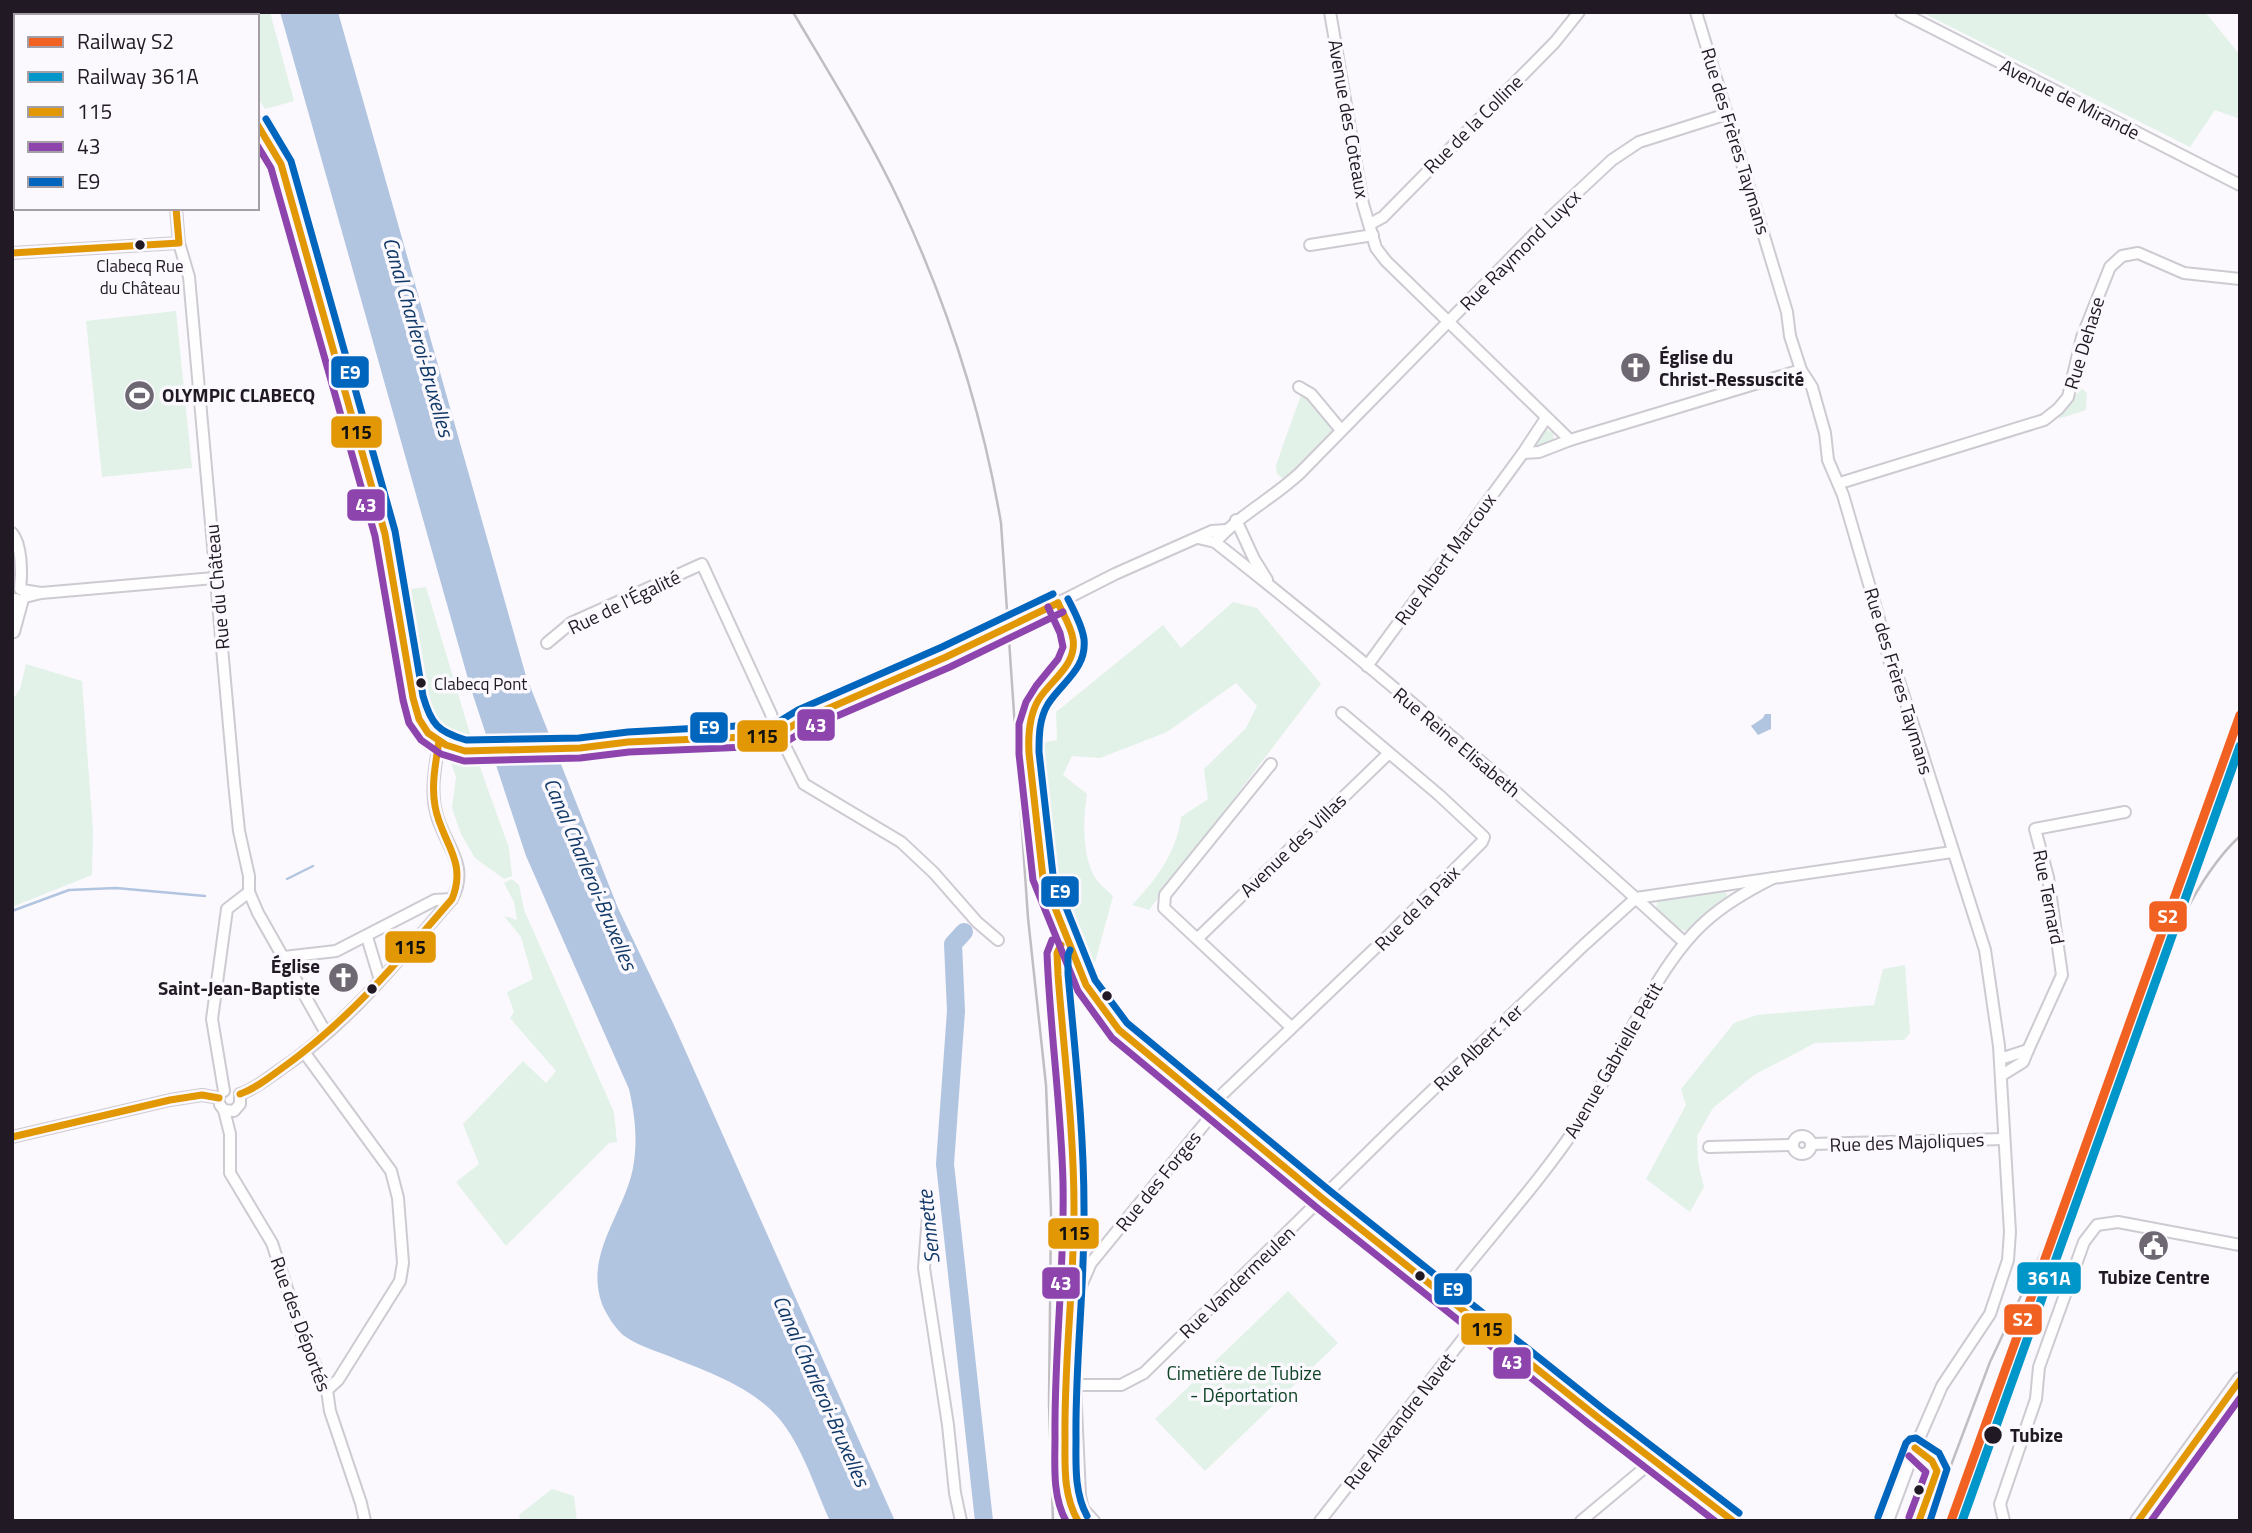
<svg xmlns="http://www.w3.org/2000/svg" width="2252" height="1533" font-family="'Titillium Web',sans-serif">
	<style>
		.green { fill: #e2f2e8 }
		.water { fill: #b2c5e0 }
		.pier { fill: #fbf9fd }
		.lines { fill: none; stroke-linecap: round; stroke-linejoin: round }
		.stream { stroke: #b2c5e0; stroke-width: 2.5 }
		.river { stroke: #b2c5e0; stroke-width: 18 }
		.minor-casing { stroke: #cecad2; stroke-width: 14 }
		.major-casing { stroke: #cecad2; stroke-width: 18 }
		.minor { stroke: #fefeff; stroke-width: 10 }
		.major { stroke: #fefeff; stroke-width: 14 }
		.rail { stroke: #c0bec1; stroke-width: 2.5 }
		.major-bridge-casing { stroke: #cecad2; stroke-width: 18; stroke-linecap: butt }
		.major-bridge { stroke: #fefeff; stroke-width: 14 }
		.bus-1-casing { stroke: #fbf8fe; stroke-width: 12 }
		.bus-2-casing { stroke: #fbf8fe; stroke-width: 12 }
		.bus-3-casing { stroke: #fbf8fe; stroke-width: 12 }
		.bus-1 { stroke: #e29804; stroke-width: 7 }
		.bus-2 { stroke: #8e44ad; stroke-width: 7 }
		.bus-3 { stroke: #0065bd; stroke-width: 7 }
		.rail-1-casing { stroke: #fbf8fe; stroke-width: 14 }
		.rail-2-casing { stroke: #fbf8fe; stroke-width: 14 }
		.rail-1 { stroke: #f16122; stroke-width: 9 }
		.rail-2 { stroke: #0096ca; stroke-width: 9 }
		.bus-dot { fill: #211a25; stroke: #fbf8fe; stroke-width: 2.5 }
		.labels { text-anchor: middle; stroke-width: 7; stroke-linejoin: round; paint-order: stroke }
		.bus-label { font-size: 17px; fill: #211a25; stroke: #fbf8fe }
		.street-label { font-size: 19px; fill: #211a25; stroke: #fbf8fe }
		.poi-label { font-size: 19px; font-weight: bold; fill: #211a25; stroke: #fbf8fe; text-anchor: start }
		.park-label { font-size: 19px; fill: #104427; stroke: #fbf8fe }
		.stop-label { font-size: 19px; font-weight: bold; fill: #211a25; stroke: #fbf8fe; text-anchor: start }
		.water-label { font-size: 21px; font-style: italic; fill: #113967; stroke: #fbf8fe }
		.line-badge { stroke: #fbf8fe; stroke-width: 2.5 }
		.badge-label { font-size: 19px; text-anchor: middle; font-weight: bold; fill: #fff }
		.pale-badge-label { font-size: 19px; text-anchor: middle; font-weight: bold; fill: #111 }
	</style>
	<rect width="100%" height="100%" fill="#fbf9fd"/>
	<g class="green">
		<path d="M 176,12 L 270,12 L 294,101 L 265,109 L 257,96 L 257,16 L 181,16 Z"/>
		<path d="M 1921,12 L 2205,12 L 2240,55 L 2240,119 L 2215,110 L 2190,147 Z"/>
		<path d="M 16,101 L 16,173 L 12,173 L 12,102 Z"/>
		<path d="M 176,311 L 192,468 L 102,477 L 86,321 Z"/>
		<path d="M 2081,388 L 2087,393 L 2086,410 L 2058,419 Z"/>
		<path d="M 1301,395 L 1306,397 L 1331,424 L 1332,433 L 1288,477 L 1282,478 L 1277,474 L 1276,465 Z"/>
		<path d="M 1546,429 L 1553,433 L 1554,443 L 1538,448 L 1535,443 Z"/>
		<path d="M 426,587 L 481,770 L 509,848 L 512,876 L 504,879 L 475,858 L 461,834 L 452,808 L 456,777 L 431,706 L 411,589 Z"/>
		<path d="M 1233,602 L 1257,608 L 1321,684 L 1149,910 L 1132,905 C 1156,880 1177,852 1181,817 L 1208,799 L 1204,769 L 1246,728 L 1257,706 L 1236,683 L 1167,732 L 1100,758 L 1072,756 L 1063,775 L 1087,794 C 1083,820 1082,852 1094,876 C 1098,883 1107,890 1113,896 L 1090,981 L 1059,899 L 1047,858 L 1035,744 L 1057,740 L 1056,712 L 1163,625 L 1181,648 Z"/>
		<path d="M 26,664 L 82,681 L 93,831 L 92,875 L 12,907 L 12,700 L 20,689 Z"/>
		<path d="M 512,879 L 519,885 L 524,910 L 614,1112 L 617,1142 L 609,1143 L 506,1246 L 456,1182 L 479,1164 L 463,1124 L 523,1061 L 546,1083 L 556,1071 L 510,1018 L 514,1012 L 507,992 L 533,979 L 521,937 L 504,916 L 517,920 L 514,902 L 504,883 Z"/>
		<path d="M 1724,890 L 1727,894 L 1726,899 L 1686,931 L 1680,929 L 1656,908 L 1658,899 Z"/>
		<path d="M 1905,965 L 1910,1033 L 1904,1040 L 1815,1043 L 1754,1075 L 1713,1108 L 1697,1136 L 1698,1162 L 1704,1187 L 1690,1212 L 1646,1179 L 1686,1105 L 1681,1089 L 1734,1023 L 1757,1015 L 1874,1005 L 1883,969 Z"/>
		<path d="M 1288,1291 L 1338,1343 L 1205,1471 L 1155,1419 Z"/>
		<path d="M 552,1489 L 574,1496 L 577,1521 L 520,1521 L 519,1515 Z"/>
	</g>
	<g class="water">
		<path d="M 280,12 L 338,12 L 526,676 L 618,908 L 673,1023 L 895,1521 L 830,1521 C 813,1484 800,1437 770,1409 C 740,1382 703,1370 666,1355 C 652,1350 635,1344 623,1335 C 615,1328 606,1314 602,1304 C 584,1254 624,1214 633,1168 C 638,1140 635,1116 629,1089 L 526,856 L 470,686 Z"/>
		<path d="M 1765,714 L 1771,714 L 1771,729 L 1758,735 L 1751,726 L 1763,718 Z"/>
	</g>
	<path class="pier" d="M 554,738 L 563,759 L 492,762 L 484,740 Z"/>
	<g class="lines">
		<g class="stream">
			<path d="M 287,879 L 313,866"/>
			<path d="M 12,911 L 69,890 L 116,888 L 205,896"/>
		</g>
		<path class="river" d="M 964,932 L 953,944 L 956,1011 L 945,1164 L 984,1521"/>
		<defs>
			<g id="minor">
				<path d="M 126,12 L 127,16"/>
				<path d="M 1330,12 L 1363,204 L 1376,248 L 1386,261 L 1570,440 L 1539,452 L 1523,453 L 1546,418"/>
				<path d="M 1696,12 L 1787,312 L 1790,336 L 1801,370 L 1812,387 L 1825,433 L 1828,460 L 1843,495 L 1878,615 L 1890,663 L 1899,681 L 1985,950 L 1999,1046 L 2010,1232 L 2008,1260 L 1990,1314 L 1942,1386 L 1915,1448 L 1888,1521"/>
				<path d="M 1901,12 L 2240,185"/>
				<path d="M 142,16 L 142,12"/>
				<path d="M 176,208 L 179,243 L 189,277 L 234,782 L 239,831 L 249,876 L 249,892 L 258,913 L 326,1033"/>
				<path d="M 1370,224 L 1383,217 L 1555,42 L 1579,12"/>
				<path d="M 1310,245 L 1373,235"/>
				<path d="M 12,253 L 179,243"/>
				<path d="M 1299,387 L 1311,394 L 1341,430"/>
				<path d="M 1570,440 L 1801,370"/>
				<path d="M 1840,483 L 2044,420 L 2058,409 L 2068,397 L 2082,337 L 2110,267 L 2122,256 L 2138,253 L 2184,273 L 2240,279"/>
				<path d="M 1236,520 L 1254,559 L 1267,580"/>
				<path d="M 12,533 C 22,545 22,574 20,589"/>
				<path d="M 1198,538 L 1215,542 C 1376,669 1533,804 1684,942"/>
				<path d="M 1215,542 C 1242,513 1272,499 1300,473 L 1551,217 L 1612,160 L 1639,142 L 1727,114"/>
				<path d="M 22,590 L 41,593 L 25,597"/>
				<path d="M 41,593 L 214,578"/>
				<path d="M 16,599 L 14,632 L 23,599"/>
				<path d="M 1058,603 L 1115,574 L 1212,531 L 1226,530"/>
				<path d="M 547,643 L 571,623 L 702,564 L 771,714 L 774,724 L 804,784 L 901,842 L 934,873 L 977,922 L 998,940"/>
				<path d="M 1367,666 L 1523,453"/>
				<path d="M 1271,764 L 1165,895 L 1164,908 L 1291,1027"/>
				<path d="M 1636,898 L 1952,852"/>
				<path d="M 367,937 L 380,980"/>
				<path d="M 1198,938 L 1388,754"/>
				<path d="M 284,957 L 336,951 L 435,900 L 452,899"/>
				<path d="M 1059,994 L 1071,987 L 1086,985"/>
				<path d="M 2028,1050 L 2062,975 L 2048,877 L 2035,829 L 2125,812"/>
				<path d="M 304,1052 L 391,1171 L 398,1198 L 403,1263 L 400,1281 L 338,1380 L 327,1390"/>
				<path d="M 2000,1059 L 2028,1050 L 2023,1062 L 2002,1075"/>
				<path d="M 224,1091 L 212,1019 L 227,909 L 249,892"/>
				<path d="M 240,1094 C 255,1089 268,1078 281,1069 C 348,1024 399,959 452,899 C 471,864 443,844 436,812 C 430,789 436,764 439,741"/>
				<path d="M 220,1105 L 224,1110 L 234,1111 L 240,1104 L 240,1094"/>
				<path d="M 1210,1106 L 1391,933 L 1482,842 L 1484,837 L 1439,795 L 1342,713"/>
				<path d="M 224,1110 L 230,1134 L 230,1173 L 272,1243 L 305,1343 L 327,1390 L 330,1411 L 361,1503 L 365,1521"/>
				<circle cx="1802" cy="1145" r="9"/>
				<path d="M 12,1137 L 170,1100 L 202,1095 L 219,1098"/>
				<path d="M 1811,1144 L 2004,1139"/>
				<path d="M 1709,1147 L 1793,1145"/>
				<path d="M 928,1215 L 924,1268 L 948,1425 L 955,1493 L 961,1521"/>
				<path d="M 1444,1295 C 1489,1237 1539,1183 1579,1123 C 1620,1061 1652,969 1706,921 C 1726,903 1749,890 1773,878"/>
				<path d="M 1075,1385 L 1121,1385 L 1144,1373 L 1393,1128 L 1584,945 L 1636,898"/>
				<path d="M 1094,1521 L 1083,1509 L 1080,1496 L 1075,1385 L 1080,1288 L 1091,1263 L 1215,1111"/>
				<path d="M 1320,1521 L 1477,1321"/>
				<path d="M 1581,1521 L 1654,1460"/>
				<path d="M 2004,1521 L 2000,1504 L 2036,1399 L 2039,1367 L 2084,1242 L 2097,1225 L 2118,1222 L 2240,1245"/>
			</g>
			<g id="major">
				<path d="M 155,12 L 161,16"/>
				<path d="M 257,124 L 281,164 L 385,534 L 413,698 L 419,719 L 428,733 L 446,745 L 465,751 L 580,748 L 628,742 L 767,736 L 779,734 L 802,720 L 946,657"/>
				<path d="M 1024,620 L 1058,603 C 1063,614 1070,626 1073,638 C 1077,665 1051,679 1039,699 C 1032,710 1030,723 1028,736 L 1043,878 L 1086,985 L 1119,1030 L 1323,1199 L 1596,1416 L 1733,1521"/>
				<path d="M 1065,935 L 1057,953 L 1073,1164 L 1074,1212 L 1064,1390 L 1069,1497 L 1071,1511 L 1078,1521"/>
				<path d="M 2138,1521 L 2240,1380"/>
			</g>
		</defs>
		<use href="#minor" class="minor-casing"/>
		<use href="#major" class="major-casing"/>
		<use href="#minor" class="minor"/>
		<use href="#major" class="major"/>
		<g class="rail">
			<path d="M 793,12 C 830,75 869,137 900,203 C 948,306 982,411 1001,523 L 1028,918 L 1046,1085 L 1051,1212 L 1049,1404 L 1053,1521"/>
			<path d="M 2131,1035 C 2157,973 2190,882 2240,836"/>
			<path d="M 1930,1521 L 1990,1362 L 2070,1191"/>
		</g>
		<defs>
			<path id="major-bridge" d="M 946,657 L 1024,620"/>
		</defs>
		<use href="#major-bridge" class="major-bridge-casing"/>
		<use href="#major-bridge" class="major-bridge"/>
		<defs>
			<g id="bus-1">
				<path d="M 257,124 L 281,164 L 385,534 L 413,698 L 419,719 L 428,733 L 446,745 L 465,751 L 580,748 L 628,742 L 767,736 L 779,734 L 802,720 L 946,657 L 1058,603"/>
				<path d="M 12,253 L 179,243 L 176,208"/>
				<path d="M 1058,603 C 1063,614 1071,626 1073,639 C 1077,665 1051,680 1039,699 C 1029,715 1028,735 1029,753 L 1043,878 L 1086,985 L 1119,1030 L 1323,1199 L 1596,1416 L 1733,1521"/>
				<path d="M 1061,945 L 1057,953 L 1058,975 C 1064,1053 1074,1131 1074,1209 C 1074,1285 1064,1361 1065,1438 C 1065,1466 1063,1495 1078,1521"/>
				<path d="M 240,1094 C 257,1088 271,1076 285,1066 C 350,1019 400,959 452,899 C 468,860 441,842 435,806 C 431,784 436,762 439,741"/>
				<path d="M 12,1137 L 170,1100 L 202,1095 L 219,1098"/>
				<path d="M 1915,1448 L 1932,1461 L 1937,1471 L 1919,1521"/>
				<path d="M 2138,1521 L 2240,1380"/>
			</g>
			<g id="bus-2">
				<path d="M 257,145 L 271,168 L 375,536 L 403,700 L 409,723 L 421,740 L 441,754 L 464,761 L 580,758 L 629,752 L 769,746 L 784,743 L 807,729 L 950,667 L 1063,612"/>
				<path d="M 1048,607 L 1060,633 L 1063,647 L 1058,659 L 1036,686 L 1026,702 L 1019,724 L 1019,754 L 1033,880 L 1078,991 L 1112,1038 L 1316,1207 L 1589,1424 L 1715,1521"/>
				<path d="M 1052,940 L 1047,953 C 1050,1030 1061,1105 1063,1182 C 1065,1267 1054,1352 1055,1437 C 1055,1464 1052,1496 1066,1521"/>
				<path d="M 1909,1456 L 1926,1472 L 1909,1517"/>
				<path d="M 2151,1521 L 2240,1398"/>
			</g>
			<g id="bus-3">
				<path d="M 266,119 L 291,161 L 395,531 L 423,696 C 431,724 438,732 466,740 L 579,738 L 628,732 L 775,724 L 798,710 L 942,647 L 1053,594"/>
				<path d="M 1068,599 C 1074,611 1082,625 1084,639 C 1087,669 1062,682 1048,704 C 1039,719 1039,736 1039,752 L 1053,875 L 1095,980 L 1127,1023 L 1330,1191 L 1602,1408 L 1739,1513"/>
				<path d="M 1070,950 L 1068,955 L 1068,974 C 1075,1052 1084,1130 1084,1208 C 1085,1285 1075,1361 1076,1438 C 1076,1464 1074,1492 1087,1516"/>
				<path d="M 1878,1517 L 1906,1443 L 1910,1439 L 1916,1438 L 1939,1453 L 1947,1469 L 1930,1521"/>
			</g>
		</defs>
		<use href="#bus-1" class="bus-1-casing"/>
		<use href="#bus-2" class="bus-2-casing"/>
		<use href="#bus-3" class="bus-3-casing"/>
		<use href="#bus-1" class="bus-1"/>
		<use href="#bus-2" class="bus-2"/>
		<use href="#bus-3" class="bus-3"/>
		<defs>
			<path id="rail-1" d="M 1951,1521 L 2240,715"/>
			<path id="rail-2" d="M 1962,1521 L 2240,746"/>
		</defs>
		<use href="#rail-1" class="rail-1-casing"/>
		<use href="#rail-2" class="rail-2-casing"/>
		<use href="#rail-1" class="rail-1"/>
		<use href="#rail-2" class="rail-2"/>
	</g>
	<defs>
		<symbol id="church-disc" viewBox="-11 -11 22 22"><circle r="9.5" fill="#6d6871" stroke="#fbf8fe"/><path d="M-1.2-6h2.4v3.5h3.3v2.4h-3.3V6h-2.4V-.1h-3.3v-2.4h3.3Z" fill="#fff"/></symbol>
		<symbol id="stadium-disc" viewBox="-11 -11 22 22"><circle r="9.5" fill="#6d6871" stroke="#fbf8fe"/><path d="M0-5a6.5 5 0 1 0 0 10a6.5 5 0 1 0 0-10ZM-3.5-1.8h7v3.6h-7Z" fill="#fff"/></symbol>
		<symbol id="civic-disc" viewBox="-11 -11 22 22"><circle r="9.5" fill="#6d6871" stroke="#fbf8fe"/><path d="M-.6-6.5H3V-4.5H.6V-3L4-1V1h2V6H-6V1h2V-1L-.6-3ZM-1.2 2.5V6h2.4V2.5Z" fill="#fff"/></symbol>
	</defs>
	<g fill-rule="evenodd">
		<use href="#church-disc" x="1618" y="350" width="35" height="35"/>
		<use href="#stadium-disc" x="122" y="378" width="35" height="35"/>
		<use href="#church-disc" x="326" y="960" width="35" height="35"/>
		<use href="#civic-disc" x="2136" y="1228" width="35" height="35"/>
	</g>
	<g class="bus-dot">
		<circle cx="140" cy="245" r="6"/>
		<circle cx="421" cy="683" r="6"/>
		<circle cx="372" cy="989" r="6"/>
		<circle cx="1107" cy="996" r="6"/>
		<circle cx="1420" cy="1276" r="6"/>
		<circle cx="1993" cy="1435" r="10"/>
		<circle cx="1919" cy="1490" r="6"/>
	</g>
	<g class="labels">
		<g class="bus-label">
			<text x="140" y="272">Clabecq Rue<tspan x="140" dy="22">du Château</tspan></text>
			<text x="434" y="690" text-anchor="start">Clabecq Pont</text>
		</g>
		<g class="street-label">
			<text transform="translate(2070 99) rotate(27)" y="7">Avenue de Mirande</text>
			<text transform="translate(1349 119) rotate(80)" y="7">Avenue des Coteaux</text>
			<text transform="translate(1473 124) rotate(-45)" y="7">Rue de la Colline</text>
			<text transform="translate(1736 141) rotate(73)" y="7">Rue des Frères Taymans</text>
			<text transform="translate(1520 250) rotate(-45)" y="7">Rue Raymond Luycx</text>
			<text transform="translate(2084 343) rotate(-73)" y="7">Rue Dehase</text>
			<text transform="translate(1445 559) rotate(-54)" y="7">Rue Albert Marcoux</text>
			<text transform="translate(217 587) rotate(-95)" y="7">Rue du Château</text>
			<text transform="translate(624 602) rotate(-26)" y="7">Rue de l'Égalité</text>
			<text transform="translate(1899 681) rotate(73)" y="7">Rue des Frères Taymans</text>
			<text transform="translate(1457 742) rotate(40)" y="7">Rue Reine Elisabeth</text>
			<text transform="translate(1293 845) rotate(-44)" y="7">Avenue des Villas</text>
			<text transform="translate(2049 897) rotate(79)" y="7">Rue Ternard</text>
			<text transform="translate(1417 908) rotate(-45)" y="7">Rue de la Paix</text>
			<text transform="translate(1478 1047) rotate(-44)" y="7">Rue Albert 1er</text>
			<text transform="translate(1613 1060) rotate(-60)" y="7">Avenue Gabrielle Petit</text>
			<text transform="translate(1907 1142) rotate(-2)" y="7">Rue des Majoliques</text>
			<text transform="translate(1158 1181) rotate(-51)" y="7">Rue des Forges</text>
			<text transform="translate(1237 1282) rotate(-44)" y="7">Rue Vandermeulen</text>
			<text transform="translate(301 1324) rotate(70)" y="7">Rue des Déportés</text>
			<text transform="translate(1399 1421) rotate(-52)" y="7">Rue Alexandre Navet</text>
		</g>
		<g class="poi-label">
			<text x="1659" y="364">Église du<tspan x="1659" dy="22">Christ-Ressuscité</tspan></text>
			<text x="162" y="402">OLYMPIC CLABECQ</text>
			<text x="320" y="973" text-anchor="end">Église<tspan x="320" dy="22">Saint-Jean-Baptiste</tspan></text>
			<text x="2154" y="1284" text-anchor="middle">Tubize Centre</text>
		</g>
		<g class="park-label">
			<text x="1244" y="1380">Cimetière de Tubize<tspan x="1244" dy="22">- Déportation</tspan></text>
		</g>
		<g class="stop-label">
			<text x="2010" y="1442">Tubize</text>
		</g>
		<g class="water-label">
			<text transform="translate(418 337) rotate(74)" y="7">Canal Charleroi-Bruxelles</text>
			<text transform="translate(590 874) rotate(67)" y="7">Canal Charleroi-Bruxelles</text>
			<text transform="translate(929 1227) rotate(-96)" y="7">Sennette</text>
			<text transform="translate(821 1391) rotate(66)" y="7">Canal Charleroi-Bruxelles</text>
		</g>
	</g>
	<g class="line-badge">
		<rect x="330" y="355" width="40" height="34" rx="7" fill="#0065bd"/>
		<rect x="330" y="415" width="53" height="34" rx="7" fill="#e29804"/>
		<rect x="346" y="488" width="40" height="34" rx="7" fill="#8e44ad"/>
		<rect x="796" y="708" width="40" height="34" rx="7" fill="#8e44ad"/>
		<rect x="689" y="711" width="40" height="33" rx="7" fill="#0065bd"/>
		<rect x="736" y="719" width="53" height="34" rx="7" fill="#e29804"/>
		<rect x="1040" y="875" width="40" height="33" rx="7" fill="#0065bd"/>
		<rect x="2148" y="900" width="40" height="33" rx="7" fill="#f16122"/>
		<rect x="384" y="930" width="53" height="34" rx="7" fill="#e29804"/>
		<rect x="1047" y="1217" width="53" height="33" rx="7" fill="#e29804"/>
		<rect x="2016" y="1261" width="66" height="34" rx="7" fill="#0096ca"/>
		<rect x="1041" y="1266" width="40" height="34" rx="7" fill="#8e44ad"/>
		<rect x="1433" y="1272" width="40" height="34" rx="7" fill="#0065bd"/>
		<rect x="2003" y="1303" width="40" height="33" rx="7" fill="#f16122"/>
		<rect x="1460" y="1312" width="53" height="34" rx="7" fill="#e29804"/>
		<rect x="1492" y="1346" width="40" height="34" rx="7" fill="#8e44ad"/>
	</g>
	<g class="badge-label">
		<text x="350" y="379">E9</text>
		<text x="366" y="512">43</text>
		<text x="816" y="732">43</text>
		<text x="709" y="734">E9</text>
		<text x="1060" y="898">E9</text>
		<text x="2168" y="923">S2</text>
		<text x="2049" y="1285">361A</text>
		<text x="1061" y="1290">43</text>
		<text x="1453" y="1296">E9</text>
		<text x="2023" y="1326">S2</text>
		<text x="1512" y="1369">43</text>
	</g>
	<g class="pale-badge-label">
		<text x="356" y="439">115</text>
		<text x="762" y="743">115</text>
		<text x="410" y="954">115</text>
		<text x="1074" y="1240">115</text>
		<text x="1487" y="1336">115</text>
	</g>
	<rect width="2252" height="1533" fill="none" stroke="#211a25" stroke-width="28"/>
	<rect x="14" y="14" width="245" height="196" fill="#fbf8fe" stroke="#a49fa7" stroke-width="2"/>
	<rect x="28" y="37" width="35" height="10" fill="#f16122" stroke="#a49fa7" stroke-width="2"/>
	<text x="77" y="49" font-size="21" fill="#211a25">Railway S2</text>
	<rect x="28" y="72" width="35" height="10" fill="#0096ca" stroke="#a49fa7" stroke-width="2"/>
	<text x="77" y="84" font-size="21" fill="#211a25">Railway 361A</text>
	<rect x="28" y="107" width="35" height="10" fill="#e29804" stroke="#a49fa7" stroke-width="2"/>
	<text x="77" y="119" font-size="21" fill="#211a25">115</text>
	<rect x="28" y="142" width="35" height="10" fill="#8e44ad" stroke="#a49fa7" stroke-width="2"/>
	<text x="77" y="154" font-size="21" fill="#211a25">43</text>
	<rect x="28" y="177" width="35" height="10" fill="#0065bd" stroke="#a49fa7" stroke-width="2"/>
	<text x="77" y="189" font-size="21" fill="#211a25">E9</text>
</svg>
